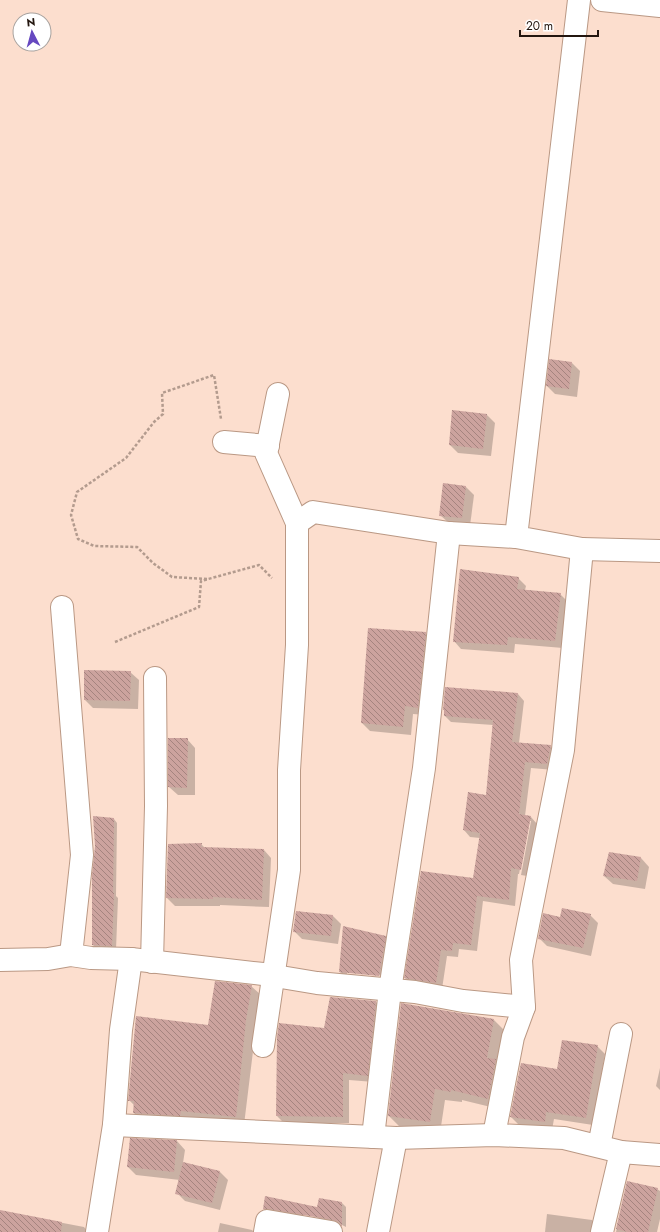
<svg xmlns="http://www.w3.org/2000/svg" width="660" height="1232" font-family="Jost,sans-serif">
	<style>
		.shadow { fill: #0003; fill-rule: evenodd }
		.building { fill: url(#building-back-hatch) }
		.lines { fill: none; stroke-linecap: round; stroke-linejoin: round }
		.minor-casing { stroke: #ba9884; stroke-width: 24 }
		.path { stroke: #b39b8e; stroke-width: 2.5; stroke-dasharray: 3 2; stroke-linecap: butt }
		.minor { stroke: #fff; stroke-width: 22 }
	</style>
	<defs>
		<pattern id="building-back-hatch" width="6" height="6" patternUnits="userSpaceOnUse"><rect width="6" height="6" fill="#cca39e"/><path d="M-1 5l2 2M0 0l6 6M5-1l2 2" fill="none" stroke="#a5847f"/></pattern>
	</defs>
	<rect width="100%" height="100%" fill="#fcdece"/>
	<g class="shadow">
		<path d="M 572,363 L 580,371 L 577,397 L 555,394 L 547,386 Z"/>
		<path d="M 453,411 L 487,415 L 495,423 L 491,456 L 458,453 L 450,445 Z"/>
		<path d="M 444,484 L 466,487 L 474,495 L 470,526 L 449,523 L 440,515 Z"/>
		<path d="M 518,578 L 526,586 L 525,590 L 560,594 L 568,602 L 563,648 L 515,644 L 514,653 L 461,649 L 454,641 Z"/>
		<path d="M 425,633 L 434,641 L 426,715 L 413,714 L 411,735 L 370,731 L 362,723 Z"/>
		<path d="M 130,672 L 139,680 L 138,709 L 93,708 L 85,700 Z"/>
		<path d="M 518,694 L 524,701 L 519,743 L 550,746 L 557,753 L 554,770 L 531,768 L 525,816 L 531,817 L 537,824 L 527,876 L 521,875 L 531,821 L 529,821 L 519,874 L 518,874 L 515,906 L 483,901 L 477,951 L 459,949 L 458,957 L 447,956 L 442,989 L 412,985 L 405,978 L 474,879 L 480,838 L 470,837 L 464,830 L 487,796 L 493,725 L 451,722 L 445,716 L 444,710 Z"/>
		<path d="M 187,739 L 195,748 L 195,795 L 178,795 L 169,787 Z"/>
		<path d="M 114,819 L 117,823 L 116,896 L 118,898 L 116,950 L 97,949 L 93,945 L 93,875 Z"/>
		<path d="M 201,844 L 205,848 L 264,850 L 271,858 L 269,907 L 220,905 L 220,906 L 175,906 L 167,898 Z"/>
		<path d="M 610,853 L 641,858 L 649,867 L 645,889 L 613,884 L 604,876 Z"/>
		<path d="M 332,915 L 341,924 L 338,944 L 302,939 L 294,931 Z"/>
		<path d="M 590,915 L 598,923 L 591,956 L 547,946 L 539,938 L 561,918 Z"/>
		<path d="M 385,936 L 393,944 L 387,983 L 347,980 L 340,972 ZM 347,972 L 385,976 L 384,978 L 347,974 Z"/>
		<path d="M 251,986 L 260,994 L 244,1125 L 142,1121 L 134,1113 L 134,1105 L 129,1100 Z"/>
		<path d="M 376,1002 L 383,1009 L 374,1082 L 349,1080 L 349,1123 L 284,1123 L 277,1116 L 325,1030 Z"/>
		<path d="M 402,1004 L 494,1020 L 505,1031 L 499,1109 L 462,1100 L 462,1102 L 445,1100 L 440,1133 L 400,1127 L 389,1116 Z"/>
		<path d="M 597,1046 L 605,1054 L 593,1125 L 554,1119 L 552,1130 L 519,1125 L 511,1117 L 558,1070 Z"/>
		<path d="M 660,1068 L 660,1090 L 656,1086 Z"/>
		<path d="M 131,1139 L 177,1141 L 185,1150 L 183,1163 L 220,1172 L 228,1180 L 220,1210 L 185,1201 L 177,1193 L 180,1180 L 136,1175 L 128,1167 Z"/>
		<path d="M 628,1182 L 657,1189 L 660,1191 L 660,1219 L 657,1232 L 616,1232 Z"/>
		<path d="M 266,1197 L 305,1208 L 303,1217 L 267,1213 L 264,1209 Z"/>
		<path d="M 342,1203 L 346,1207 L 346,1227 L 338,1223 L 320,1220 L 316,1216 Z"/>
		<path d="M 0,1211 L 84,1227 L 88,1232 L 0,1232 Z"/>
		<path d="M 547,1214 L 592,1220 L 599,1228 L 599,1232 L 545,1232 Z"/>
		<path d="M 220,1223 L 252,1230 L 254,1232 L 218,1232 Z"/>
	</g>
	<g class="building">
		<path d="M 549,359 L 572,362 L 569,389 L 546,386 Z"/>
		<path d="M 452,410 L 487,414 L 483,449 L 449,445 Z"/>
		<path d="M 443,483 L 466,486 L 462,518 L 439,516 Z"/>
		<path d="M 460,569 L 519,577 L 517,589 L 561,593 L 555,641 L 508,637 L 507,645 L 453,642 Z"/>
		<path d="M 368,628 L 426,632 L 418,708 L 405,706 L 403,727 L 361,723 Z"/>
		<path d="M 84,670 L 131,671 L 130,701 L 84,700 Z"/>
		<path d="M 445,687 L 518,693 L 512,742 L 551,745 L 547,764 L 525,762 L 519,814 L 531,816 L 521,870 L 511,868 L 509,900 L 477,896 L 471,945 L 453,943 L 452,951 L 441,950 L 436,983 L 404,978 L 421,871 L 473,878 L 480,833 L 463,830 L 468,792 L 486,795 L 493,720 L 444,716 L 444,710 L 443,710 Z"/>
		<path d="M 168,738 L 188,738 L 187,788 L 168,787 Z"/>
		<path d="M 93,816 L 114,818 L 113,893 L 114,893 L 112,946 L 92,945 L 92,875 L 95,846 Z"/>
		<path d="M 202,843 L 201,847 L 264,849 L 262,900 L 213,897 L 213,899 L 166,898 L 168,844 Z"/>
		<path d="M 609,852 L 641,857 L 637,881 L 603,876 Z"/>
		<path d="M 562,908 L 591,914 L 583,948 L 538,939 L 543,913 L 560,917 Z"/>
		<path d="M 296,911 L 333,915 L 331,936 L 293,932 Z"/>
		<path d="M 343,926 L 386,936 L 379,976 L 339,972 Z"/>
		<path d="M 215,981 L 252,985 L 246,1020 L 236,1117 L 181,1111 L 180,1116 L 133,1113 L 134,1101 L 128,1101 L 136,1016 L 208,1025 Z"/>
		<path d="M 330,997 L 376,1001 L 368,1076 L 343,1073 L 343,1117 L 276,1116 L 277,1037 L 279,1023 L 324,1028 Z"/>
		<path d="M 401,1003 L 494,1019 L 487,1058 L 496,1059 L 488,1099 L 451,1090 L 451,1092 L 435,1089 L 430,1122 L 388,1116 Z"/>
		<path d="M 562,1040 L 598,1045 L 586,1118 L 546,1112 L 545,1122 L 510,1117 L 521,1063 L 557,1069 Z"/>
		<path d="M 130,1138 L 177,1140 L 174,1172 L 127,1167 Z"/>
		<path d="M 183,1162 L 220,1171 L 212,1203 L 175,1194 Z"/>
		<path d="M 627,1181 L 658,1188 L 648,1232 L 628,1232 L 616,1229 Z"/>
		<path d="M 265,1196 L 317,1207 L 319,1198 L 342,1202 L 342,1227 L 339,1222 L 333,1220 L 269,1209 L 263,1209 Z"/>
		<path d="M 0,1210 L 62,1222 L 61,1232 L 0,1232 Z"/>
	</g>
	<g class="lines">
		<defs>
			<g id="minor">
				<path d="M 602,0 L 660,6"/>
				<path d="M 224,442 L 268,446"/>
				<path d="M 297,523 L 313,512 L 449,533 L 516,537"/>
				<path d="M 582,549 L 660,551"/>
				<path d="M 62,607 L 82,855 L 71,955"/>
				<path d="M 0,960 L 48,959 L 71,955 L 91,958 L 131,959 L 263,974 L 317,983 L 415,992 L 463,1001 L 524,1007"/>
				<path d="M 152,962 L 156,806 L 155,678"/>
				<path d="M 263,1046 L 289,870 L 289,770 L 297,645 L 297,523 L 266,453 L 278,394"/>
				<path d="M 114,1125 L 396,1138 L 494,1135 L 564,1138 L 621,1152 L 660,1155"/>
				<path d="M 494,1135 L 513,1037 L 524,1007 L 521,960 L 563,750 L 582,549 L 516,537 L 579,0"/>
				<path d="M 373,1137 L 390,990 L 424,768 L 449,533"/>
				<path d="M 599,1146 L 621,1034"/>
				<path d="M 97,1232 L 114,1125 L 121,1030 L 131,959"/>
				<path d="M 265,1232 L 267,1221 L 331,1232"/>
				<path d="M 378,1232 L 396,1138"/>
				<path d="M 602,1232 L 621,1152"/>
			</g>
		</defs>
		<use href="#minor" class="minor-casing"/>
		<g class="path">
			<path d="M 207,579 L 172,577 L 153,563 L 137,547 L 94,546 L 78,539 L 71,515 L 77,492 L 126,458 L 154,422 L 163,414 L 162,393 L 214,375 L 221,419"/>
			<path d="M 115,642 L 199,607 L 201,581 L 259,565 L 272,578"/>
		</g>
		<use href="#minor" class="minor"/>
	</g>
	<g transform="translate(32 32) rotate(354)"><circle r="19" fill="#ffffff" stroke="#a7a29f"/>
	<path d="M0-3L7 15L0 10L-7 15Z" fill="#6648c0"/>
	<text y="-6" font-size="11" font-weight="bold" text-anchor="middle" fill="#23160f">N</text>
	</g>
	<path d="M520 30v6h78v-6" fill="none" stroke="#23160f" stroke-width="2"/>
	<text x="526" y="30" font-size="12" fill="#23160f" stroke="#ffffff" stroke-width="3" paint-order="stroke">20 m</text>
</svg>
